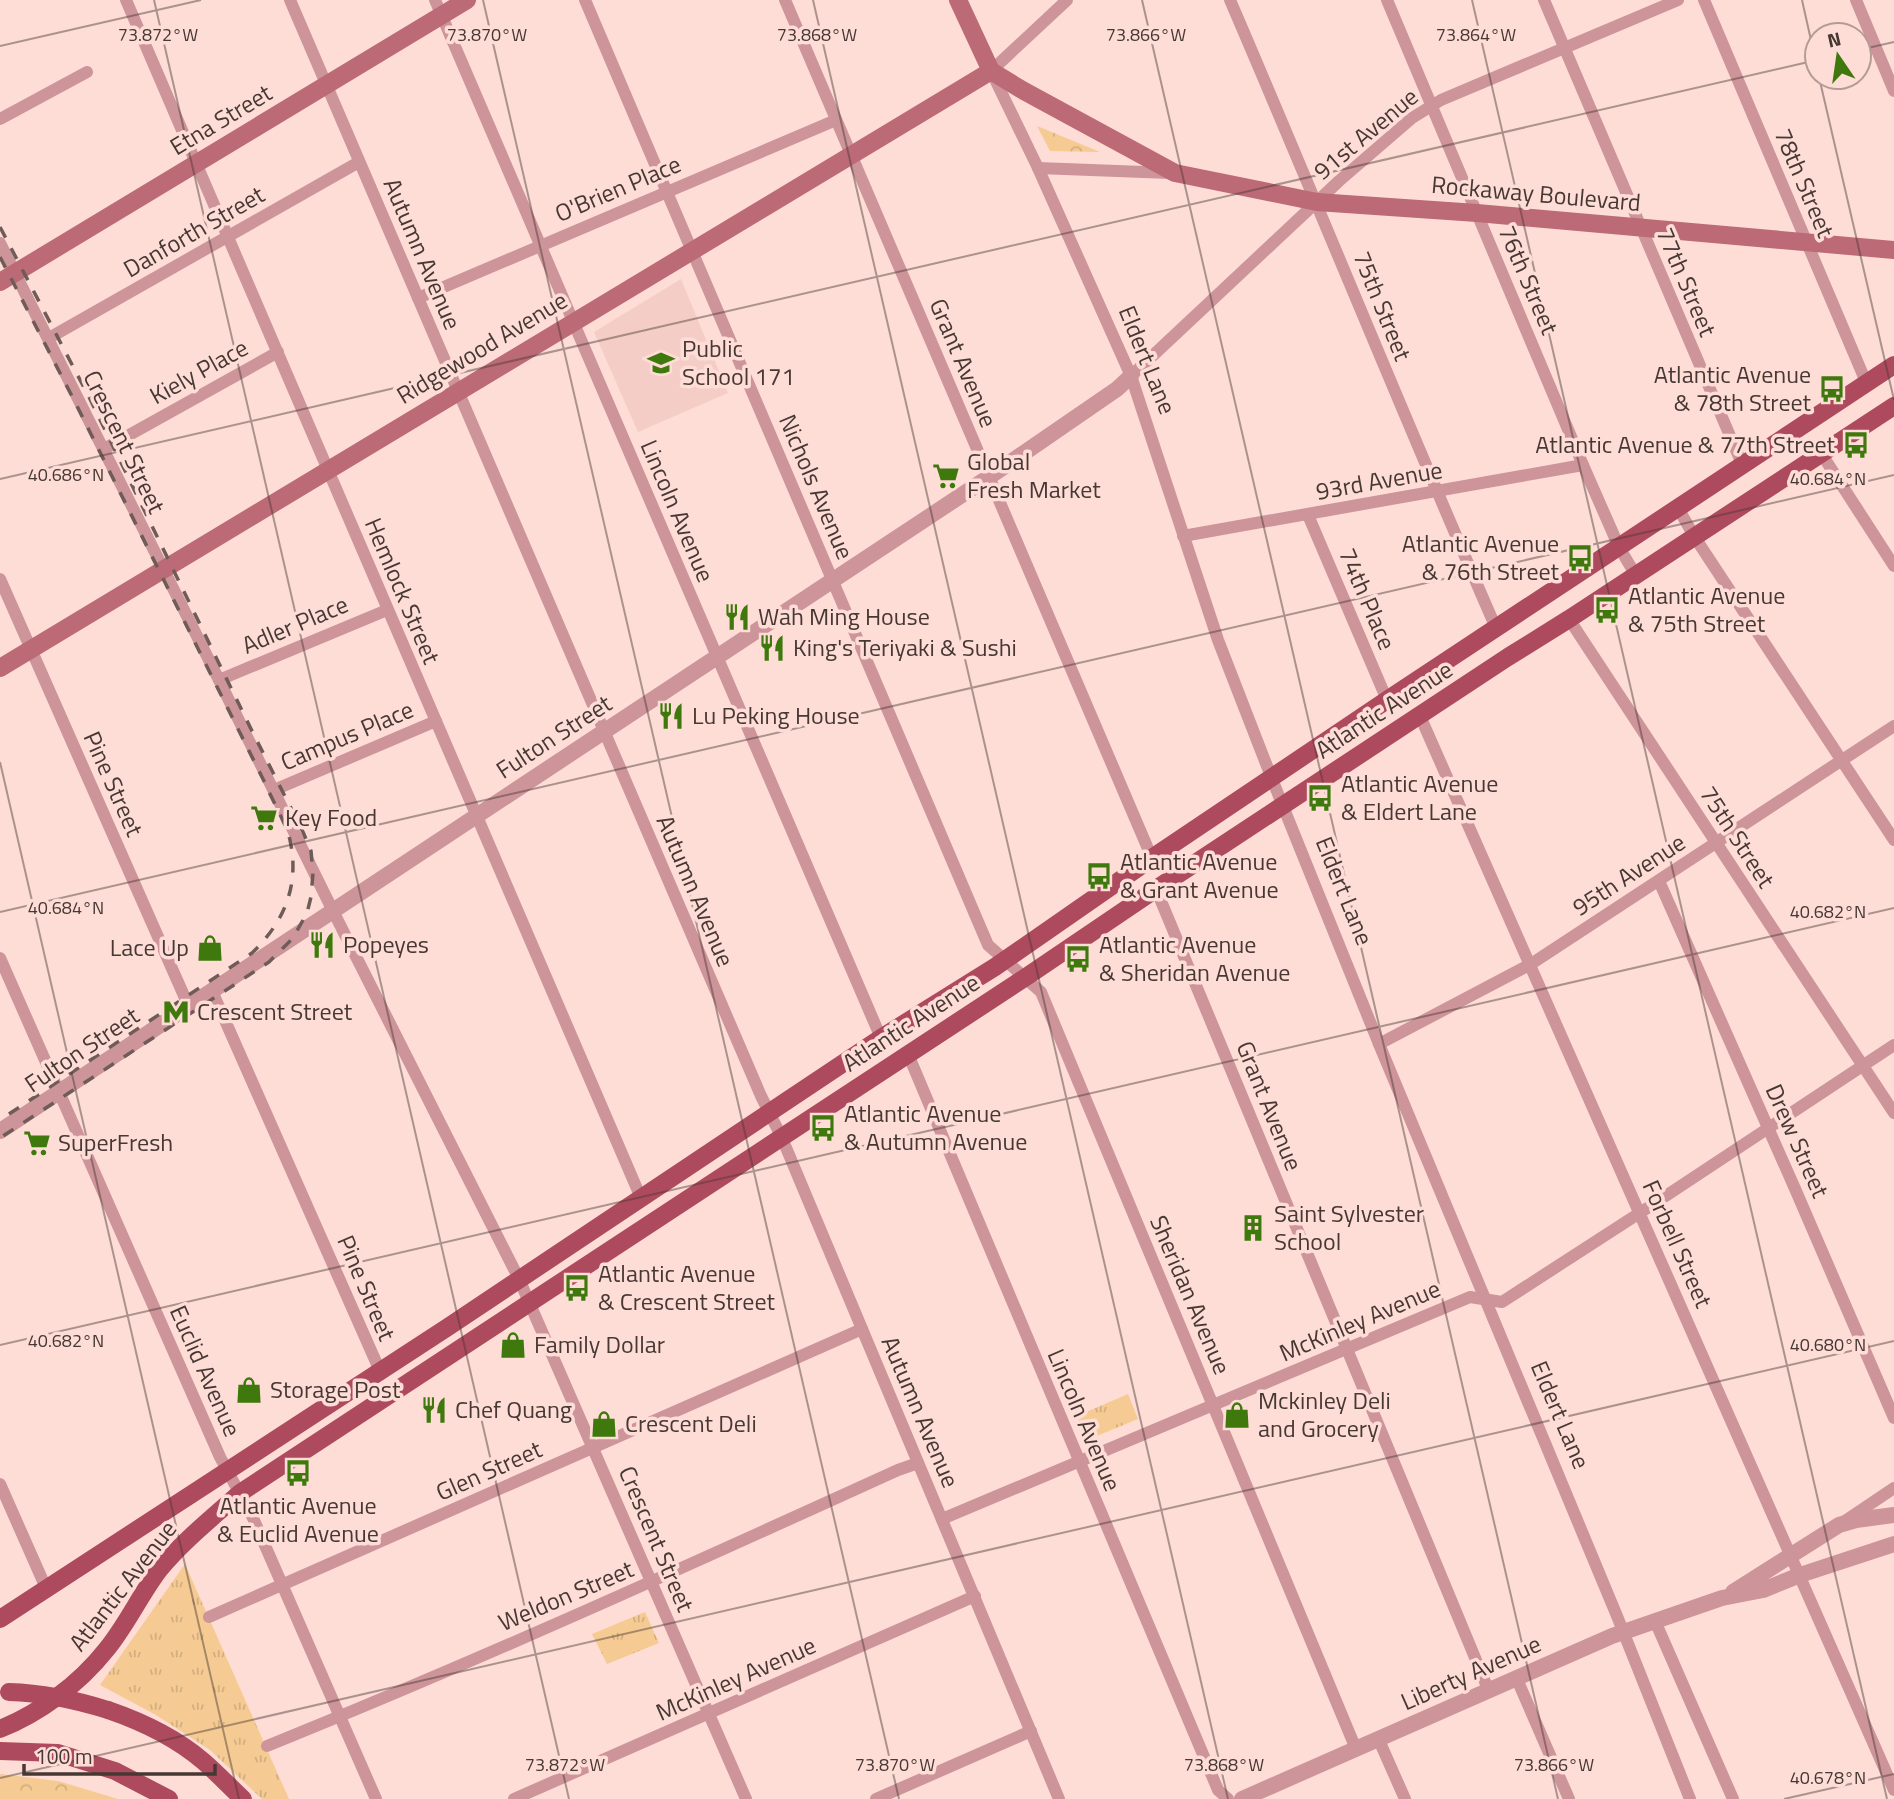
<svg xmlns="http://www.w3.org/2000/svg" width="1894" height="1799" font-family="'Titillium Web',sans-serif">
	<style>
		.built { fill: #f4cec6 }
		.grass { fill: url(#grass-tufts) }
		.park { fill: url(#park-crowns) }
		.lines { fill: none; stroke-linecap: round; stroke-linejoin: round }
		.minor { stroke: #cd949a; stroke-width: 12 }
		.tertiary { stroke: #cd949a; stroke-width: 16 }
		.secondary { stroke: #bc6a76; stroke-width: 18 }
		.primary { stroke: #ae4a5d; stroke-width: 18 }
		.rail { stroke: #6f5c58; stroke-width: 3.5; stroke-dasharray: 12 12; stroke-linecap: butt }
		.primary-bridge { stroke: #ae4a5d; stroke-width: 18 }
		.ticks { fill: none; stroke: #473834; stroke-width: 2; stroke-opacity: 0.45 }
		.labels { text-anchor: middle; stroke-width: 7; stroke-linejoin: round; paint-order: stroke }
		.street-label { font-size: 24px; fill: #473834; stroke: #fdddd6 }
		.poi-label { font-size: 24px; fill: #473834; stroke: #fdddd6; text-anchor: start }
		.ticks-label { font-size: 18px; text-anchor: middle; fill: #473834; stroke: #fdddd6; stroke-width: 7; stroke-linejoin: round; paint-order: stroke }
	</style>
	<defs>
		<pattern id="grass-tufts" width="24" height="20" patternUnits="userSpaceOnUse" patternTransform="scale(1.75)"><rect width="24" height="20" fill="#f5ca93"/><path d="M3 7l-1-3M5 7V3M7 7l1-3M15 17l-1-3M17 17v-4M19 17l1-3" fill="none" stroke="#d3ae7f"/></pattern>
		<pattern id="park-crowns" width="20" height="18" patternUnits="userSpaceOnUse" patternTransform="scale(1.75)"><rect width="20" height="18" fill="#f5ca93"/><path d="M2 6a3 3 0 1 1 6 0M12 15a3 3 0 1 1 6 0" fill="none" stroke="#d3ae7f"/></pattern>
	</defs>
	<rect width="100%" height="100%" fill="#fdddd6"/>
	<path class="built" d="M 681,279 L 728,393 L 638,432 L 594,332 Z"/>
	<g class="grass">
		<path d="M 1128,1394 L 1138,1419 L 1087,1440 L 1077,1416 Z"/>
		<path d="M 185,1564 L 289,1799 L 262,1799 L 210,1750 L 156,1715 L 100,1685 Z"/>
		<path d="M 645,1612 L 659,1643 L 607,1664 L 592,1634 Z"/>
	</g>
	<g class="park">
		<path d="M 1037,126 L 1100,152 L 1050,151 Z"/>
		<path d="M 0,1774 L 58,1781 L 118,1799 L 0,1799 Z"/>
	</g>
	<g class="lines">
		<g class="minor">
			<path d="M 126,0 L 641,1198"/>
			<path d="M 290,0 L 761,1096 L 782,1138 L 1059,1799"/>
			<path d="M 435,0 L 881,1038"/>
			<path d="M 585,0 L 988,945 L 1041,992 L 1356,1749"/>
			<path d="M 785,0 L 1152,858"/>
			<path d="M 1067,0 L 991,71 L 1038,168 L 1131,376 L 1218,640 L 1272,779 L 1379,1044 L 1617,1616 L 1690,1799"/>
			<path d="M 1230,0 C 1320,209 1405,420 1496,628"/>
			<path d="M 1387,0 L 1583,465 L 1619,547 L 1635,574"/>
			<path d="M 1544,0 L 1742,464"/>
			<path d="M 1704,0 L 1866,382"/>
			<path d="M 1856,0 L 1894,91"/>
			<path d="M 0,119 L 87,72"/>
			<path d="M 1038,168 L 1170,173"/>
			<path d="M 0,243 L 219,680 L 333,911 L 519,1279 L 746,1799"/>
			<path d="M 418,298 L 836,120"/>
			<path d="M 49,338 L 359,162"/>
			<path d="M 1131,376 L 1339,181 L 1412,118 L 1441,100 L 1678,0"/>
			<path d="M 104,449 L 278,352"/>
			<path d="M 1821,453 L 1894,566"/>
			<path d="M 1678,508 L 1694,536 L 1894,840"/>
			<path d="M 1308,515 L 1387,700"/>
			<path d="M 1183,536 L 1583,465"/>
			<path d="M 0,579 L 189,1007"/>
			<path d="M 1569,619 L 1894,1113"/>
			<path d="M 219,680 L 387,610"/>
			<path d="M 1420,716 L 1894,1790"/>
			<path d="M 274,790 L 436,721"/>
			<path d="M 1659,881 L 1796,1191 L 1894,1418"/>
			<path d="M 1156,889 L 1488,1689"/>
			<path d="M 0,958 L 220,1457 L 253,1518 L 376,1799"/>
			<path d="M 212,991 L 380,1371"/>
			<path d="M 1379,1044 L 1531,964 L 1894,726"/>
			<path d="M 908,1054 L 1218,1790 L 1228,1799"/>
			<path d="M 0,1484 L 46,1588"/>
			<path d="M 942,1519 L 1470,1297 L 1502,1302 L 1652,1205 L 1894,1045"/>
			<path d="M 1845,1521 L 1894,1488"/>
			<path d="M 209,1617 L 862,1329"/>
			<path d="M 1655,1621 L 1733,1799"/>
			<path d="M 1516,1677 L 1569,1799"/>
			<path d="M 1378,1738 L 1405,1799"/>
			<path d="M 267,1746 C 480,1660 689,1565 898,1470 L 918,1463"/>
			<path d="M 514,1799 L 975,1596"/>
			<path d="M 876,1799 L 1031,1731"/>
		</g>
		<g class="tertiary">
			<path d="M 0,1131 L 989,477 L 1117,389 L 1131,376"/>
			<path d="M 1733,1592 L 1839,1525 L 1856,1520 L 1894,1515"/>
			<path d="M 1242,1799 L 1612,1636 L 1722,1598 L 1763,1590 L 1800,1575 L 1894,1544"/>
		</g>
		<g class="secondary">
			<path d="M 958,0 L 991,71"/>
			<path d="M 991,71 L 1024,91 L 1175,173 L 1317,202 L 1477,213 L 1894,250"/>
			<path d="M 0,282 L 467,0"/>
			<path d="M 0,668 L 991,71"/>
		</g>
		<g class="primary">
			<path d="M 0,1619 L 448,1327 L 881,1038 L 995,967 L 1152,858 L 1387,700 L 1894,365"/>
			<path d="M 108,1710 C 143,1722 176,1738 203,1761 C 217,1773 230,1787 243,1799"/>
			<path d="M 0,1729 C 40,1713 79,1684 106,1650 C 126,1626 140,1595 159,1570 C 183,1541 212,1518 240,1493 L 1026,977 L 1156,889 L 1508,657 L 1569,619 L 1894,406"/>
			<path d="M 0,1751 L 58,1753 L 115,1771 L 169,1799"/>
		</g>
		<g class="rail">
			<path d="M 0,227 L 89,397 L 252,731 L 303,832 L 311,851 L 313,873 L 311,897 L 307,913 L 293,938 L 269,962 L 0,1138"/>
			<path d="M 0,257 L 75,402 L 264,781 C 271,798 286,823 290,840 C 300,886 284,922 252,953 L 0,1120"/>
		</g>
		<path class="primary-bridge" d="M 9,1692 C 43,1693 76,1700 108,1710"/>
	</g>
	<path class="ticks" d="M 154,0 L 569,1799M 483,0 L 899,1799M 813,0 L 1228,1799M 1142,0 L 1558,1799M 1472,0 L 1887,1799M 1802,0 L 1817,67M 0,46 L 201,0M 1859,50 L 1894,42M 1819,77 L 1894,400M 0,479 L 1817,60M 0,762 L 239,1799M 0,912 L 1894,475M 0,1345 L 1894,908M 0,1778 L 1894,1341M 1784,1799 L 1894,1774"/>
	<defs>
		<symbol id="school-bare" viewBox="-9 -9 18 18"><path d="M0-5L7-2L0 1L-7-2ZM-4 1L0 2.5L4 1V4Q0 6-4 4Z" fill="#3f780c" stroke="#fdddd6" stroke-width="2.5" paint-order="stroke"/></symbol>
		<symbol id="bus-bare" viewBox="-9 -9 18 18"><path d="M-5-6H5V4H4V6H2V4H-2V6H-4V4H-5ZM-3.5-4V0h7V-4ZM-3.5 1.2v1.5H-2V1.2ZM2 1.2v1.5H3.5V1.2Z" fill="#3f780c" stroke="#fdddd6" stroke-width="2.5" paint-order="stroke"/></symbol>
		<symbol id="supermarket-bare" viewBox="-9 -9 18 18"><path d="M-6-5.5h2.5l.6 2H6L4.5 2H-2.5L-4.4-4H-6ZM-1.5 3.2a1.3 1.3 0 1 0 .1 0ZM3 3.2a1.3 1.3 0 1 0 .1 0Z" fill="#3f780c" stroke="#fdddd6" stroke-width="2.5" paint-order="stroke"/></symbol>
		<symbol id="restaurant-bare" viewBox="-9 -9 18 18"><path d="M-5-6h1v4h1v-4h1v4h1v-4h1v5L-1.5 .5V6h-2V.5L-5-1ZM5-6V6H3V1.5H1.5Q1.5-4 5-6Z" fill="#3f780c" stroke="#fdddd6" stroke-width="2.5" paint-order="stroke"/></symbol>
		<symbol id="shop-bare" viewBox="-9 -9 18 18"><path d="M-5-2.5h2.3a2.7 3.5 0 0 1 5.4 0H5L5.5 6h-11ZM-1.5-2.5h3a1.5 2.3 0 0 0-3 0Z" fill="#3f780c" stroke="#fdddd6" stroke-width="2.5" paint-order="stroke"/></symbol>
		<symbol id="metro-bare" viewBox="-9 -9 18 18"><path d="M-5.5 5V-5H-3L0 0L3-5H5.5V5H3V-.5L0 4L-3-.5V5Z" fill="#3f780c" stroke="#fdddd6" stroke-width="2.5" paint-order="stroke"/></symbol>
		<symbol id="building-bare" viewBox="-9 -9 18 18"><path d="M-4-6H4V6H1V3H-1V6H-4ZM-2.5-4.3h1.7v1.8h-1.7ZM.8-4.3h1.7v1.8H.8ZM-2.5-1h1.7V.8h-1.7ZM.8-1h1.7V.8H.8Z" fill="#3f780c" stroke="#fdddd6" stroke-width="2.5" paint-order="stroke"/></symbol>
	</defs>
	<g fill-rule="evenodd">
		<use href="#school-bare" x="642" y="344" width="38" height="38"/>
		<use href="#bus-bare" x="1813" y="370" width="38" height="38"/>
		<use href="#bus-bare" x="1837" y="426" width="38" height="38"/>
		<use href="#supermarket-bare" x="927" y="457" width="38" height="38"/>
		<use href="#bus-bare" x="1561" y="539" width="38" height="38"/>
		<use href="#bus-bare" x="1588" y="591" width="38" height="38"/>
		<use href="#restaurant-bare" x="718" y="598" width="38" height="38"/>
		<use href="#restaurant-bare" x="753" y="629" width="38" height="38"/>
		<use href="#restaurant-bare" x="652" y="697" width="38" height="38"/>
		<use href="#bus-bare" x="1301" y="779" width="38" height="38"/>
		<use href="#supermarket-bare" x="245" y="799" width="38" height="38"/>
		<use href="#bus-bare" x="1080" y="857" width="38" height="38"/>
		<use href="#restaurant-bare" x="303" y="926" width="38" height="38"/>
		<use href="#shop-bare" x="191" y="929" width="38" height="38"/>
		<use href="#bus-bare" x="1059" y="940" width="38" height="38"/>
		<use href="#metro-bare" x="157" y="993" width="38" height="38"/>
		<use href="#bus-bare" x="804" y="1109" width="38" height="38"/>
		<use href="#supermarket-bare" x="18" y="1124" width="38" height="38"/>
		<use href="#building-bare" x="1234" y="1209" width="38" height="38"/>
		<use href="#bus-bare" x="558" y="1269" width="38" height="38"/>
		<use href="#shop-bare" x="494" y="1326" width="38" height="38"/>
		<use href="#shop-bare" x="230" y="1371" width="38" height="38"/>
		<use href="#restaurant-bare" x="415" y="1391" width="38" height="38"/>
		<use href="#shop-bare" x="1218" y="1396" width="38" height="38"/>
		<use href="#shop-bare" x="585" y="1405" width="38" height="38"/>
		<use href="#bus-bare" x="279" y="1454" width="38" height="38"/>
	</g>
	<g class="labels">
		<g class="street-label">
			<text transform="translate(221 120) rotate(-31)" y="8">Etna Street</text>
			<text transform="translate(1366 134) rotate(-40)" y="8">91st Avenue</text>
			<text transform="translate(1804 183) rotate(67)" y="8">78th Street</text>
			<text transform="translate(618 189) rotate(-23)" y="8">O'Brien Place</text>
			<text transform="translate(1536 194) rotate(5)" y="8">Rockaway Boulevard</text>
			<text transform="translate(194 232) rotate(-30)" y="8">Danforth Street</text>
			<text transform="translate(422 254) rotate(67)" y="8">Autumn Avenue</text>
			<text transform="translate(1528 280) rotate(67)" y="8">76th Street</text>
			<text transform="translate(1686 282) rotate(67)" y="8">77th Street</text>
			<text transform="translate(1382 306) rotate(68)" y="8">75th Street</text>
			<text transform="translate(482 348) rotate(-31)" y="8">Ridgewood Avenue</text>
			<text transform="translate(1147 360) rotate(68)" y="8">Eldert Lane</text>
			<text transform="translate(963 363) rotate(67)" y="8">Grant Avenue</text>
			<text transform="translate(199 372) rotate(-29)" y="8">Kiely Place</text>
			<text transform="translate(124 442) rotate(64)" y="8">Crescent Street</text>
			<text transform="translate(1379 481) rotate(-10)" y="8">93rd Avenue</text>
			<text transform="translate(816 487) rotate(67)" y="8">Nichols Avenue</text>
			<text transform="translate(677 511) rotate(67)" y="8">Lincoln Avenue</text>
			<text transform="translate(402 591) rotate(67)" y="8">Hemlock Street</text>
			<text transform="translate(1367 599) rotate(67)" y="8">74th Place</text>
			<text transform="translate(295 625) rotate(-23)" y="8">Adler Place</text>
			<text transform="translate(1384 710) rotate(-33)" y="8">Atlantic Avenue</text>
			<text transform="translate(347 736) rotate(-23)" y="8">Campus Place</text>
			<text transform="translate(554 737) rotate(-33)" y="8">Fulton Street</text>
			<text transform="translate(113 784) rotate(66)" y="8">Pine Street</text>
			<text transform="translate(1737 837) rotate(57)" y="8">75th Street</text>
			<text transform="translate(1629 875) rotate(-33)" y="8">95th Avenue</text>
			<text transform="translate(695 891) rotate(67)" y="8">Autumn Avenue</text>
			<text transform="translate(1344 891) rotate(68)" y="8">Eldert Lane</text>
			<text transform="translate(911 1023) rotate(-33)" y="8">Atlantic Avenue</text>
			<text transform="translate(82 1050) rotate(-34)" y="8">Fulton Street</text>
			<text transform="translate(1269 1106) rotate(68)" y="8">Grant Avenue</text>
			<text transform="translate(1797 1141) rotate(66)" y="8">Drew Street</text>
			<text transform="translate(1677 1244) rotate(66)" y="8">Forbell Street</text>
			<text transform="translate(366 1288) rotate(67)" y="8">Pine Street</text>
			<text transform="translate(1190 1295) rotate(67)" y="8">Sheridan Avenue</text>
			<text transform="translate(1360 1321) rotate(-23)" y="8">McKinley Avenue</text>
			<text transform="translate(205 1371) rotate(66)" y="8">Euclid Avenue</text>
			<text transform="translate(920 1412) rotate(67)" y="8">Autumn Avenue</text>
			<text transform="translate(1560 1415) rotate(67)" y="8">Eldert Lane</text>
			<text transform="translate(1084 1420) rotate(67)" y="8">Lincoln Avenue</text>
			<text transform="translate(489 1471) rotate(-24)" y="8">Glen Street</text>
			<text transform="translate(656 1539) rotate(67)" y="8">Crescent Street</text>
			<text transform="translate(123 1586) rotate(-52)" y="8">Atlantic Avenue</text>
			<text transform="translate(566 1596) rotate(-23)" y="8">Weldon Street</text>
			<text transform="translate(1471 1673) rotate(-24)" y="8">Liberty Avenue</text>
			<text transform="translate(736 1679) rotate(-24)" y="8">McKinley Avenue</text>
		</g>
		<g class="poi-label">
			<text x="682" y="357">Public<tspan x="682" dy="28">School 171</tspan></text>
			<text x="1811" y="383" text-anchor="end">Atlantic Avenue<tspan x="1811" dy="28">&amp; 78th Street</tspan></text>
			<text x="1835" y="453" text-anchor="end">Atlantic Avenue &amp; 77th Street</text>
			<text x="967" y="470">Global<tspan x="967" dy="28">Fresh Market</tspan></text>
			<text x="1559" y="552" text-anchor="end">Atlantic Avenue<tspan x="1559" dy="28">&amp; 76th Street</tspan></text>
			<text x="1628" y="604">Atlantic Avenue<tspan x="1628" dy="28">&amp; 75th Street</tspan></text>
			<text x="758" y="625">Wah Ming House</text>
			<text x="793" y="656">King's Teriyaki &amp; Sushi</text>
			<text x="692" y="724">Lu Peking House</text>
			<text x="1341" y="792">Atlantic Avenue<tspan x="1341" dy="28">&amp; Eldert Lane</tspan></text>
			<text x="285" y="826">Key Food</text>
			<text x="1120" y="870">Atlantic Avenue<tspan x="1120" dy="28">&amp; Grant Avenue</tspan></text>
			<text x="343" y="953">Popeyes</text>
			<text x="1099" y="953">Atlantic Avenue<tspan x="1099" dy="28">&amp; Sheridan Avenue</tspan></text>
			<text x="189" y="956" text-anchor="end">Lace Up</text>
			<text x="197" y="1020">Crescent Street</text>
			<text x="844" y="1122">Atlantic Avenue<tspan x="844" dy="28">&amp; Autumn Avenue</tspan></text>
			<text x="58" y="1151">SuperFresh</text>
			<text x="1274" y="1222">Saint Sylvester<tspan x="1274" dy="28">School</tspan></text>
			<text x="598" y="1282">Atlantic Avenue<tspan x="598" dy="28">&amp; Crescent Street</tspan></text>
			<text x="534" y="1353">Family Dollar</text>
			<text x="270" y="1398">Storage Post</text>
			<text x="1258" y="1409">Mckinley Deli<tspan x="1258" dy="28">and Grocery</tspan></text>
			<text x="455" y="1418">Chef Quang</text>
			<text x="625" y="1432">Crescent Deli</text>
			<text x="298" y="1514" text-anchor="middle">Atlantic Avenue<tspan x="298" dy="28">&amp; Euclid Avenue</tspan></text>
		</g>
	</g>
	<g class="ticks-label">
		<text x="158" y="41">73.872°W</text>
		<text x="487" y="41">73.870°W</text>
		<text x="817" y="41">73.868°W</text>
		<text x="1146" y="41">73.866°W</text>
		<text x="1476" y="41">73.864°W</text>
		<text x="66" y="481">40.686°N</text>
		<text x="1828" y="485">40.684°N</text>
		<text x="66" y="914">40.684°N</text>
		<text x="1828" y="918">40.682°N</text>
		<text x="66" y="1347">40.682°N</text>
		<text x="1828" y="1351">40.680°N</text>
		<text x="565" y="1771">73.872°W</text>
		<text x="895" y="1771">73.870°W</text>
		<text x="1224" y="1771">73.868°W</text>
		<text x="1554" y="1771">73.866°W</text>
		<text x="1828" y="1784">40.678°N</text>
	</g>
	<g transform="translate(1838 56) rotate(347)"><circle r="33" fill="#fdddd6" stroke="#b49b95" stroke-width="2"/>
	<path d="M0-5L12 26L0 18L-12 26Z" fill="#3f780c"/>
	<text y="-10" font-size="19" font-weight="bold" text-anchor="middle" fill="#473834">N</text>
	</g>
	<path d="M24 1764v10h191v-10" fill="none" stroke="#473834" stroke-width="3.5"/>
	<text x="35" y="1764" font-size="21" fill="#473834" stroke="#fdddd6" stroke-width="5" paint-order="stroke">100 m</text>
</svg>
